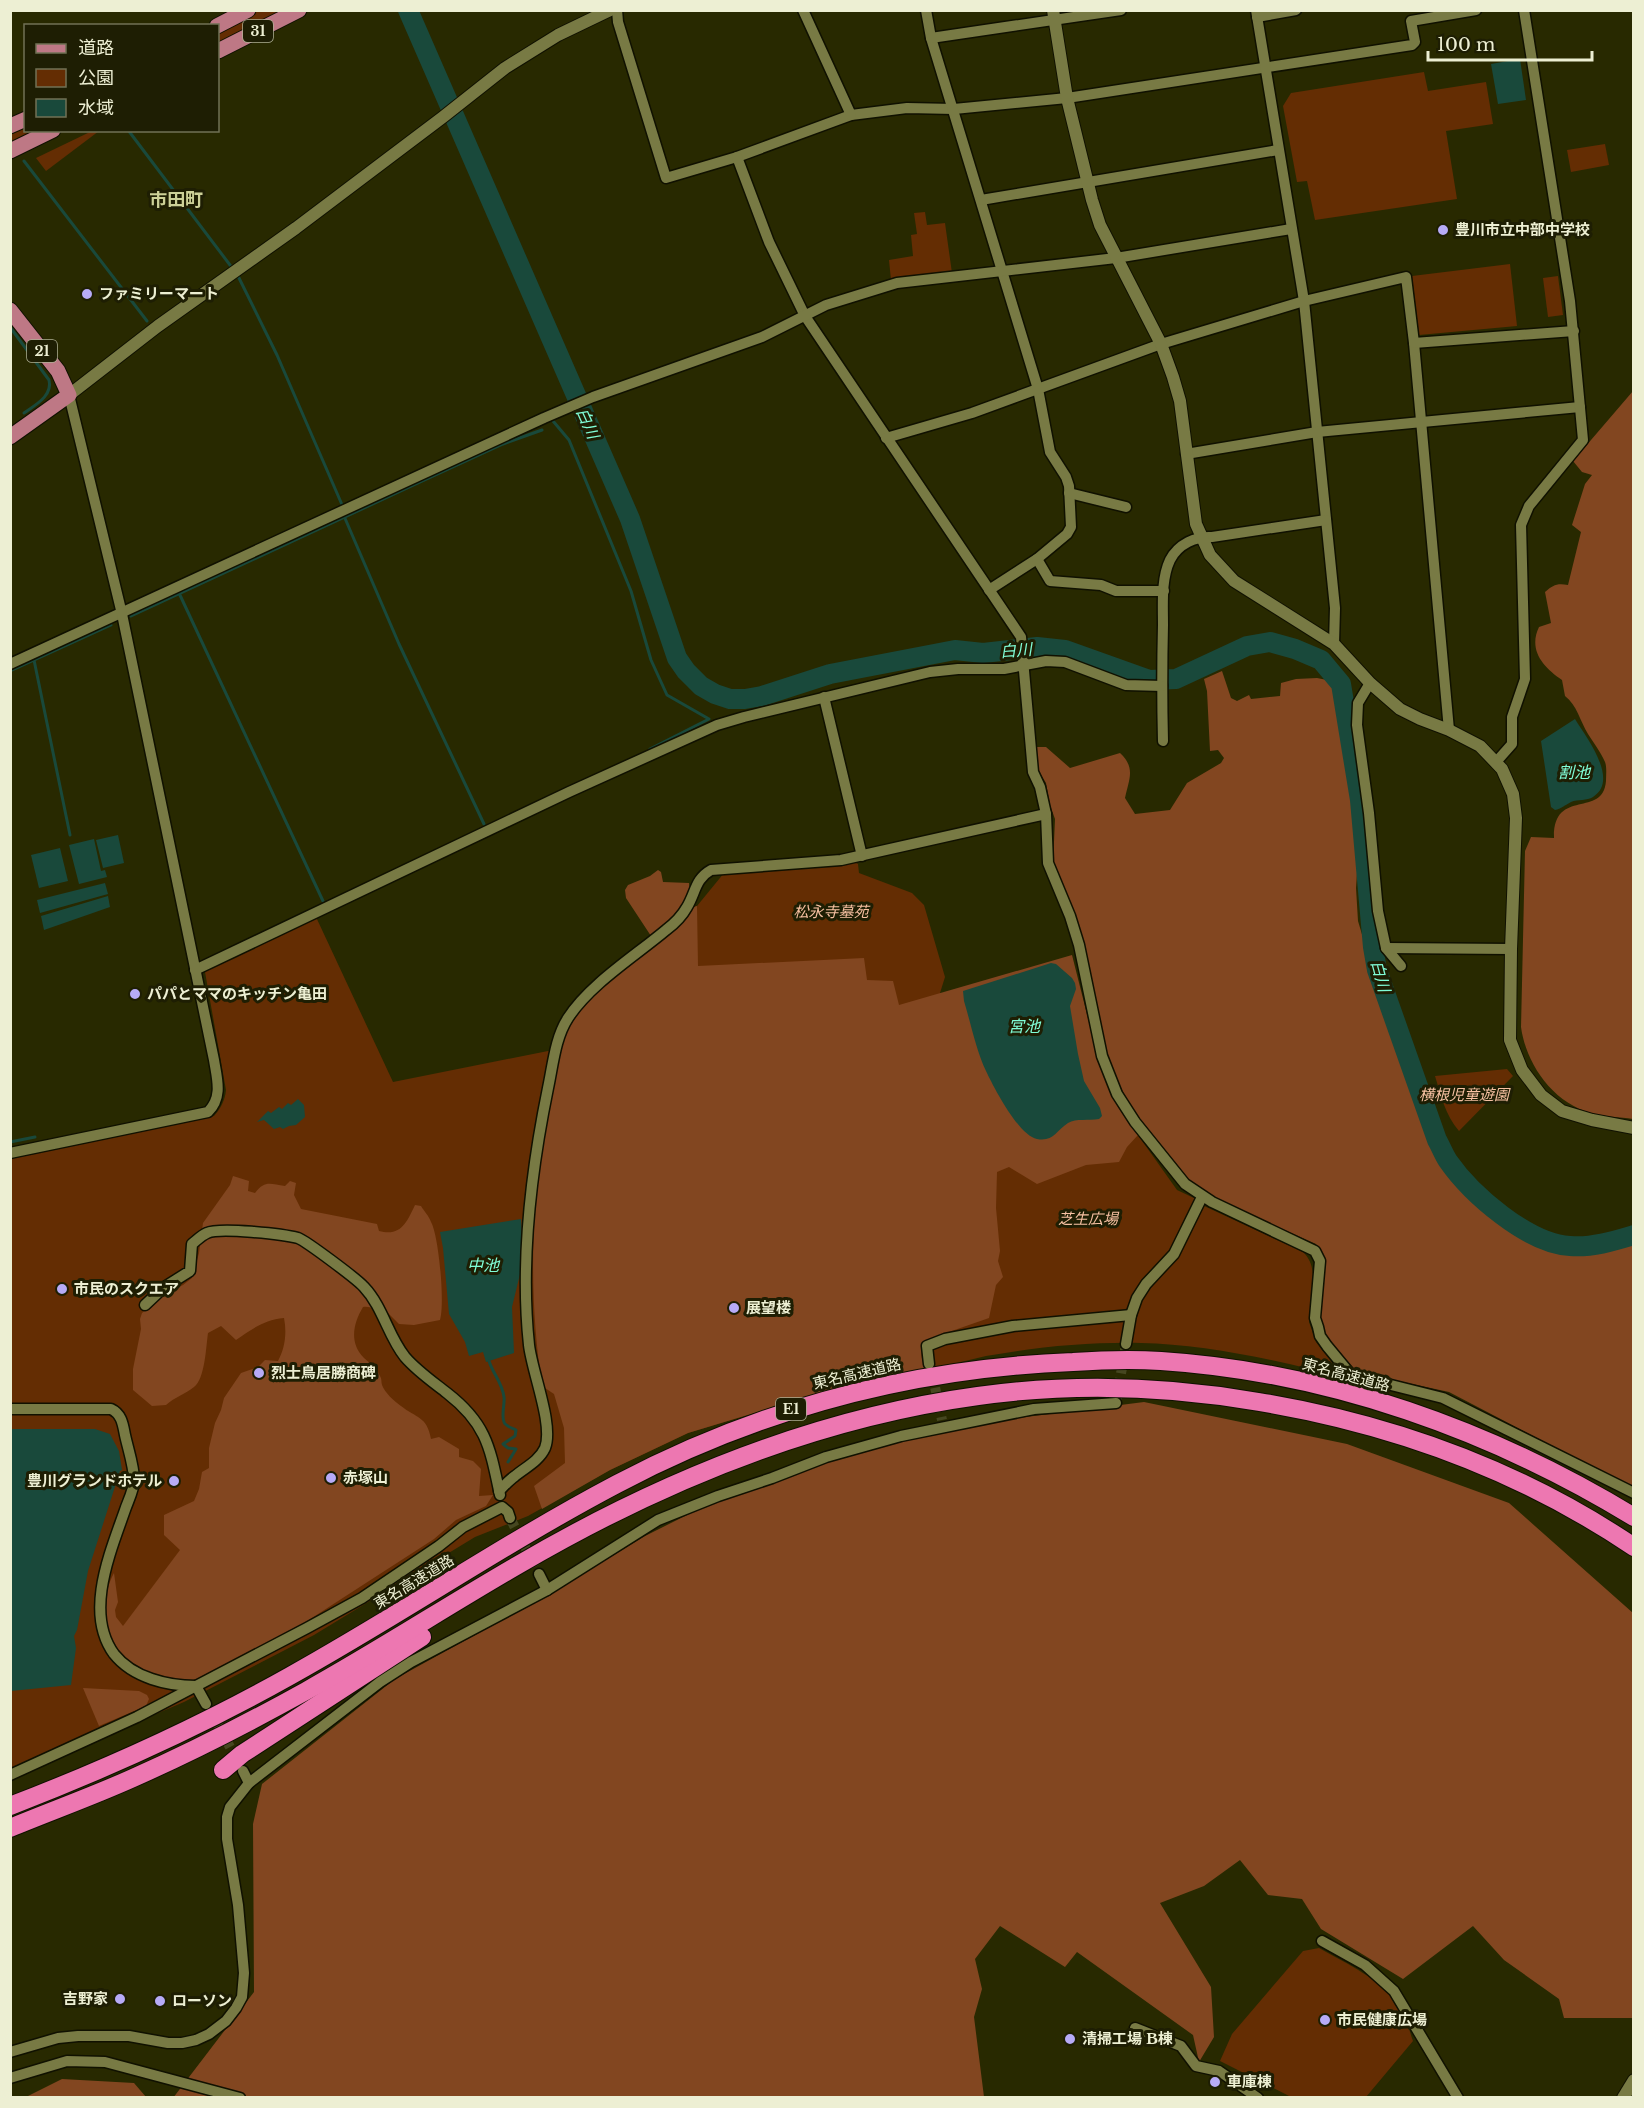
<svg xmlns="http://www.w3.org/2000/svg" width="1644" height="2108" font-family="'Libre Baskerville','Noto Sans JP',serif">
	<style>
		.green { fill: #642d03 }
		.forest { fill: #824620 }
		.water { fill: #19493b }
		.lines { fill: none; stroke-linecap: round; stroke-linejoin: round }
		.stream { stroke: #19493b; stroke-width: 3 }
		.river { stroke: #19493b; stroke-width: 20 }
		.minor-tunnel { stroke: #464720; stroke-width: 10; stroke-dasharray: 10 5; stroke-linecap: butt }
		.minor-casing { stroke: #101100; stroke-width: 13 }
		.tertiary-casing { stroke: #101100; stroke-width: 14 }
		.primary-casing { stroke: #101100; stroke-width: 17 }
		.motorway-casing { stroke: #101100; stroke-width: 20 }
		.minor { stroke: #787a44; stroke-width: 10 }
		.tertiary { stroke: #787a44; stroke-width: 12 }
		.primary { stroke: #be7885; stroke-width: 15 }
		.motorway { stroke: #ed77b1; stroke-width: 18 }
		.poi-dot { fill: #b7abf7; stroke: #1e1e03; stroke-width: 2 }
		.labels { text-anchor: middle; stroke-width: 6; stroke-linejoin: round; paint-order: stroke }
		.shield { fill: #1e1e03; stroke: #afb095; stroke-width: 1.5 }
		.shield-label { font-size: 14px; font-weight: bold; fill: #edefd3 }
		.poi-label { font-size: 15px; font-weight: bold; fill: #edefd3; stroke: #1e1e03; text-anchor: start }
		.park-label { font-size: 15px; font-style: italic; fill: #f7c1a2; stroke: #1e1e03 }
		.street-label { font-size: 15px; fill: #edefd3; stroke: #1e1e03 }
		.water-label { font-size: 16px; font-style: italic; fill: #80fdd7; stroke: #1e1e03 }
		.quarter-label { font-size: 18px; font-weight: bold; fill: #ccd097; stroke: #1e1e03 }
	</style>
	<rect width="100%" height="100%" fill="#282900"/>
	<g class="green">
		<path d="M 258,11 L 289,11 L 218,46 L 218,30 Z"/>
		<path d="M 1424,72 L 1428,91 L 1486,82 L 1493,124 L 1446,131 L 1457,199 L 1315,220 L 1307,181 L 1297,182 L 1283,106 L 1291,93 Z"/>
		<path d="M 25,123 L 26,130 L 42,131 L 11,143 L 11,130 Z"/>
		<path d="M 92,131 L 99,131 L 46,171 L 36,158 Z"/>
		<path d="M 1605,144 L 1609,165 L 1571,172 L 1567,150 Z"/>
		<path d="M 925,212 L 927,225 L 945,223 L 952,273 L 891,280 L 889,260 L 913,256 L 911,235 L 917,234 L 914,213 Z"/>
		<path d="M 1510,264 L 1517,326 L 1419,335 L 1412,276 Z"/>
		<path d="M 1558,276 L 1563,315 L 1548,317 L 1543,278 Z"/>
		<path d="M 854,862 L 858,864 L 859,873 L 912,893 L 924,905 L 945,977 L 940,993 L 1094,1045 L 1118,1107 L 1177,1190 L 1194,1198 L 1202,1205 L 1303,1252 C 1310,1259 1312,1265 1313,1275 L 1309,1322 L 1316,1342 L 1344,1378 C 1283,1361 1204,1344 1141,1343 C 1089,1342 1037,1347 986,1356 L 777,1406 L 688,1433 L 610,1470 L 528,1516 L 475,1537 L 314,1635 L 184,1702 L 11,1776 L 10,1159 L 214,1116 C 221,1108 225,1100 226,1090 L 205,972 L 210,967 L 316,917 L 393,1082 L 558,1049 L 691,908 L 697,906 L 724,873 Z"/>
		<path d="M 1507,1069 L 1513,1076 L 1459,1131 C 1445,1115 1441,1095 1435,1076 Z"/>
		<path d="M 1319,1948 C 1347,1964 1381,1979 1400,2006 C 1407,2015 1409,2031 1413,2041 L 1366,2097 L 1291,2097 L 1220,2061 L 1232,2034 L 1303,1951 Z"/>
	</g>
	<g class="forest">
		<path d="M 1633,391 L 1633,1119 C 1620,1117 1605,1117 1591,1113 C 1553,1103 1526,1064 1521,1027 L 1525,851 L 1531,837 L 1554,838 C 1553,787 1603,819 1606,781 C 1606,775 1607,767 1605,762 C 1601,753 1594,743 1588,734 C 1580,721 1577,705 1565,696 L 1562,680 C 1543,667 1528,650 1539,627 L 1551,623 L 1545,592 C 1553,585 1557,583 1568,585 L 1581,532 L 1572,525 L 1585,484 L 1592,475 L 1582,472 L 1573,461 Z"/>
		<path d="M 1222,671 L 1231,698 L 1237,701 L 1249,695 L 1251,699 L 1280,696 L 1281,683 L 1296,679 L 1317,678 L 1327,680 L 1335,686 L 1337,694 L 1358,798 L 1360,829 L 1356,888 L 1358,921 L 1375,978 L 1401,1043 L 1442,1165 L 1475,1198 L 1531,1237 L 1570,1249 L 1595,1246 L 1633,1236 L 1633,1488 L 1449,1392 L 1357,1372 L 1329,1342 L 1318,1320 L 1324,1264 L 1316,1244 L 1217,1200 L 1181,1176 L 1137,1118 L 1121,1088 L 1105,1051 L 1053,864 L 1055,819 L 1050,805 L 1046,783 L 1038,770 L 1036,747 L 1046,747 L 1070,768 L 1120,753 C 1136,768 1129,779 1125,798 L 1135,814 L 1170,810 L 1187,783 L 1221,763 L 1224,758 L 1218,750 L 1210,751 L 1207,691 L 1204,679 Z"/>
		<path d="M 658,870 L 661,872 L 663,882 L 689,883 L 691,908 L 697,906 L 698,966 L 864,958 L 867,980 L 893,981 L 899,1005 L 1072,955 L 1099,1062 L 1118,1107 L 1138,1135 L 1127,1147 L 1119,1162 L 1086,1165 L 1037,1184 L 1009,1167 L 997,1172 L 996,1208 L 1000,1251 L 998,1261 L 1003,1277 L 996,1285 L 989,1318 L 926,1340 C 918,1353 922,1358 926,1372 L 876,1382 L 777,1406 L 688,1433 L 610,1470 L 542,1509 L 534,1486 L 565,1463 L 564,1428 L 554,1394 L 542,1386 C 527,1285 531,1183 553,1083 C 557,1067 558,1045 566,1030 C 586,993 622,966 651,936 L 626,898 L 625,890 L 628,885 L 650,876 Z"/>
		<path d="M 233,1176 L 249,1181 L 248,1191 L 255,1193 C 265,1180 270,1184 285,1186 L 290,1181 L 296,1183 L 294,1195 L 301,1209 L 377,1224 L 379,1231 C 401,1237 407,1222 415,1205 L 421,1206 C 424,1211 429,1216 431,1222 C 439,1236 445,1304 440,1320 L 414,1325 L 399,1324 L 386,1311 C 378,1311 372,1306 363,1307 C 353,1324 349,1343 364,1358 C 370,1363 377,1369 380,1376 C 382,1379 381,1382 382,1385 C 385,1393 394,1401 401,1406 C 416,1418 427,1416 431,1439 L 439,1437 L 459,1449 L 459,1457 L 473,1461 L 481,1469 L 479,1496 L 493,1495 L 486,1506 L 456,1520 L 434,1539 L 301,1625 L 196,1681 C 185,1680 174,1681 163,1679 C 157,1678 151,1674 145,1671 C 139,1668 130,1666 125,1661 C 102,1639 99,1601 114,1573 L 118,1602 L 115,1610 L 116,1617 L 123,1626 L 180,1550 L 164,1535 L 164,1515 L 194,1501 L 199,1489 L 202,1472 L 209,1468 L 209,1448 L 215,1423 L 221,1410 L 224,1398 L 241,1373 L 258,1367 L 265,1360 L 278,1361 C 285,1348 287,1333 284,1318 C 264,1320 252,1329 236,1340 L 221,1326 L 208,1333 C 206,1347 205,1379 194,1387 C 185,1394 175,1397 166,1405 L 152,1406 L 133,1390 L 133,1369 L 141,1329 L 140,1319 L 142,1313 L 164,1294 L 183,1285 L 192,1278 L 199,1253 L 203,1223 L 230,1185 Z"/>
		<path d="M 1144,1402 L 1347,1444 L 1509,1503 L 1633,1613 L 1633,2018 L 1564,2018 L 1559,1999 L 1504,1960 L 1473,1926 L 1403,1979 L 1321,1929 L 1302,1899 L 1268,1895 L 1240,1860 L 1204,1886 L 1160,1903 L 1211,1987 L 1214,2037 L 1199,2062 L 1193,2035 L 1077,1952 L 1065,1967 L 1000,1926 L 975,1959 L 982,1989 L 974,2017 L 984,2097 L 173,2098 L 254,1992 L 253,1824 L 262,1784 L 395,1679 L 548,1595 L 645,1536 L 707,1505 L 828,1461 L 902,1440 L 994,1421 Z"/>
		<path d="M 83,1688 L 139,1691 L 147,1695 L 149,1699 L 146,1706 L 99,1726 Z"/>
		<path d="M 62,2079 L 134,2083 L 146,2097 L 26,2097 Z"/>
	</g>
	<g class="water">
		<path d="M 1520,59 L 1526,100 L 1498,104 L 1491,64 Z"/>
		<path d="M 1575,719 C 1586,737 1620,780 1593,797 C 1587,801 1578,799 1571,802 C 1565,805 1561,809 1555,810 L 1551,807 L 1541,741 Z"/>
		<path d="M 118,835 L 124,863 L 103,868 L 96,840 Z"/>
		<path d="M 94,839 L 101,871 L 105,870 L 107,877 L 79,884 L 69,845 Z"/>
		<path d="M 60,848 L 68,881 L 39,888 L 31,855 Z"/>
		<path d="M 105,883 L 108,894 L 40,913 L 37,900 Z"/>
		<path d="M 108,896 L 110,907 L 44,930 L 41,916 Z"/>
		<path d="M 1051,963 L 1056,964 L 1072,978 L 1075,983 L 1076,989 L 1070,1006 L 1078,1054 L 1084,1081 L 1100,1108 L 1102,1116 L 1099,1119 C 1089,1121 1076,1118 1068,1123 C 1056,1131 1053,1142 1037,1139 C 1019,1136 994,1088 986,1071 C 976,1050 971,1024 964,1001 L 963,991 Z"/>
		<path d="M 298,1099 L 304,1105 L 305,1117 L 296,1125 L 289,1126 L 283,1129 L 280,1127 L 274,1129 L 264,1120 L 257,1122 L 268,1111 L 271,1113 L 279,1107 L 282,1109 L 288,1103 L 291,1105 Z"/>
		<path d="M 521,1219 L 523,1249 L 522,1266 L 512,1307 L 514,1353 L 486,1362 L 483,1352 L 469,1356 L 465,1342 L 449,1314 L 443,1248 L 440,1232 Z"/>
		<path d="M 11,1429 L 95,1429 L 110,1434 L 119,1451 L 122,1470 L 120,1471 L 88,1571 L 77,1630 L 74,1636 L 76,1648 L 71,1685 L 11,1691 Z"/>
	</g>
	<g class="lines">
		<g class="stream">
			<path d="M 128,130 L 233,269"/>
			<path d="M 24,161 L 147,321"/>
			<path d="M 237,274 L 277,355 L 343,507"/>
			<path d="M 10,327 L 49,380 C 53,396 35,405 24,413"/>
			<path d="M 553,421 L 569,440 L 631,591 L 651,660 L 667,695 L 709,719 L 650,749"/>
			<path d="M 344,516 L 399,644 L 484,824"/>
			<path d="M 179,593 L 323,901"/>
			<path d="M 131,616 L 418,483 L 503,444 L 542,430"/>
			<path d="M 34,660 L 70,835"/>
			<path d="M 10,671 L 111,625"/>
			<path d="M 10,1142 L 35,1137"/>
			<path d="M 489,1361 C 493,1374 502,1382 504,1397 C 505,1404 501,1415 504,1422 C 505,1426 512,1428 516,1430 L 515,1436 L 503,1444 L 508,1448 L 516,1449 L 508,1462"/>
		</g>
		<path class="river" d="M 408,10 L 630,519 L 677,658 L 686,671 L 701,686 L 715,694 L 730,699 L 745,699 L 762,696 L 830,674 L 955,650 L 983,653 L 1037,647 L 1065,650 L 1149,680 L 1176,679 L 1247,646 L 1270,642 L 1295,649 L 1321,660 L 1341,684 L 1360,800 L 1373,947 L 1377,970 L 1437,1140 C 1441,1147 1444,1155 1448,1161 C 1471,1194 1528,1244 1570,1246 C 1591,1248 1614,1241 1634,1235"/>
		<g class="minor-tunnel">
			<path d="M 932,1373 L 942,1420"/>
			<path d="M 1116,1403 L 1126,1344"/>
			<path d="M 510,1518 L 539,1574"/>
			<path d="M 211,1712 L 238,1762"/>
		</g>
		<defs>
			<g id="minor">
				<path d="M 617,10 L 618,22 L 666,178 L 737,157 L 851,115 L 907,108 L 954,109 L 1067,98 L 1412,45 L 1415,42 L 1411,21 L 1476,10"/>
				<path d="M 803,10 L 851,115"/>
				<path d="M 926,10 L 931,38 L 1038,389 L 1050,452 L 1066,477 L 1069,486 L 1071,527 L 1067,534 L 1037,559 L 989,590"/>
				<path d="M 1256,10 L 1304,301 L 1335,608 L 1334,644"/>
				<path d="M 1257,17 L 1296,10"/>
				<path d="M 931,38 L 1121,10"/>
				<path d="M 737,157 L 769,242 L 805,316 L 1021,637 L 1033,772 L 1040,787 L 1046,814 L 1048,863 L 1070,916 L 1079,945 L 1102,1056 L 1117,1094 L 1135,1122 L 1185,1184 L 1212,1202 L 1315,1251 L 1320,1261 L 1315,1318 L 1318,1327 L 1320,1336 L 1327,1346 L 1351,1375 L 1443,1398 L 1634,1493"/>
				<path d="M 981,200 L 1278,150"/>
				<path d="M 1414,343 L 1449,730"/>
				<path d="M 886,438 L 972,413 L 1161,344 L 1304,301 L 1406,277 L 1414,343 L 1574,331"/>
				<path d="M 1186,454 L 1317,432 L 1580,407"/>
				<path d="M 1069,493 L 1126,507"/>
				<path d="M 1037,559 L 1050,581 L 1101,585 L 1116,591 L 1164,591"/>
				<path d="M 10,664 L 544,418 L 593,397 L 762,337 L 826,305 L 897,283 L 1116,258 L 1291,229"/>
				<path d="M 1370,683 L 1358,703 L 1357,725 L 1369,813 L 1378,911 L 1386,948 L 1401,966"/>
				<path d="M 824,697 L 862,856"/>
				<path d="M 1163,741 C 1162,702 1162,664 1163,625 C 1163,604 1161,579 1170,560 C 1178,544 1196,536 1212,537 L 1326,520"/>
				<path d="M 1496,762 L 1512,744 L 1512,717 L 1525,679 L 1521,525 L 1529,506 L 1583,440 L 1570,301 L 1524,10"/>
				<path d="M 1386,948 L 1511,949"/>
				<path d="M 195,970 L 569,792 L 717,725 L 744,717 L 930,672 L 958,669 L 1004,669 L 1046,661 L 1065,662 L 1126,685 L 1162,686"/>
				<path d="M 10,1153 L 208,1112 C 223,1097 217,1079 214,1060 L 122,614 L 69,395"/>
				<path d="M 145,1305 L 163,1288 L 190,1271 L 192,1244 C 197,1240 202,1235 207,1233 C 219,1227 283,1234 298,1238 C 306,1241 357,1279 364,1287 C 383,1307 388,1336 405,1357 C 417,1371 433,1382 447,1393 C 487,1424 490,1448 500,1495"/>
				<path d="M 1126,1344 L 1131,1315 L 1137,1298 L 1146,1284 L 1174,1254 L 1202,1197"/>
				<path d="M 929,1364 L 927,1346 L 945,1339 L 1013,1326 L 1131,1315"/>
				<path d="M 10,1409 L 111,1409 C 122,1414 123,1425 125,1435 C 128,1449 134,1466 134,1480 C 134,1490 128,1501 125,1510 C 110,1553 84,1613 114,1654 C 133,1678 168,1686 196,1686 L 206,1704"/>
				<path d="M 499,1491 C 504,1486 509,1480 515,1476 C 526,1467 539,1461 545,1448 C 554,1425 532,1372 529,1345 C 520,1261 531,1171 548,1088 C 553,1065 555,1038 568,1018 C 590,984 635,956 666,930 C 674,924 682,916 687,907 C 696,892 695,879 711,870 L 841,860 L 1046,814"/>
				<path d="M 539,1574 L 547,1590"/>
				<path d="M 243,1771 L 249,1783"/>
				<path d="M 10,1775 L 137,1717 L 307,1628 L 362,1598 L 439,1546 L 463,1527 L 502,1507 L 508,1512 L 510,1518"/>
				<path d="M 1322,1941 L 1365,1965 L 1394,1991 L 1458,2098"/>
				<path d="M 1135,2028 L 1181,2046 L 1196,2066 L 1219,2071 L 1258,2098"/>
				<path d="M 10,2052 L 58,2038 L 78,2036 L 129,2036 L 168,2043 L 182,2043 L 196,2040 L 209,2034 L 226,2021 L 236,2008 L 242,1997 L 244,1973 L 238,1905 L 227,1839 L 227,1817 L 230,1807 L 249,1783 L 380,1682 L 411,1662 L 547,1590 L 658,1520 L 718,1496 L 772,1478 L 826,1457 L 901,1436 L 1034,1409 L 1116,1403"/>
				<path d="M 10,2078 L 67,2061 L 105,2062 L 240,2098"/>
			</g>
			<g id="tertiary">
				<path d="M 1053,10 L 1067,98 L 1092,200 L 1100,225 L 1161,344 L 1173,377 L 1180,401 L 1196,524 L 1210,555 L 1234,581 L 1334,644 L 1370,683 L 1400,709 L 1420,719 L 1449,730 L 1480,746 L 1502,769 L 1513,794 L 1516,818 L 1511,949 L 1510,1040 L 1522,1070 L 1541,1095 L 1562,1111 L 1592,1120 L 1634,1128"/>
				<path d="M 69,395 L 158,326 L 296,228 L 443,117 L 505,68 L 558,35 L 610,10"/>
				<path d="M 1623,2098 L 1634,2080"/>
			</g>
			<g id="primary">
				<path d="M 217,26 L 248,10"/>
				<path d="M 218,51 L 299,10"/>
				<path d="M 10,126 L 26,119"/>
				<path d="M 10,151 L 53,130"/>
				<path d="M 10,310 L 58,371 L 69,395 L 10,437"/>
			</g>
			<g id="motorway">
				<path d="M 223,1770 L 242,1754 L 422,1637"/>
				<path d="M 10,1806 C 106,1769 201,1726 290,1676 C 400,1615 505,1543 617,1484 C 759,1409 913,1368 1073,1362 C 1102,1360 1132,1359 1161,1361 C 1329,1372 1491,1430 1634,1517"/>
				<path d="M 10,1828 C 51,1811 93,1796 133,1778 C 192,1752 250,1722 306,1691 C 378,1651 447,1606 518,1565 C 658,1483 816,1418 978,1396 C 1071,1383 1167,1386 1259,1402 C 1392,1424 1521,1471 1634,1547"/>
			</g>
		</defs>
		<use href="#minor" class="minor-casing"/>
		<use href="#tertiary" class="tertiary-casing"/>
		<use href="#primary" class="primary-casing"/>
		<use href="#motorway" class="motorway-casing"/>
		<use href="#minor" class="minor"/>
		<use href="#tertiary" class="tertiary"/>
		<use href="#primary" class="primary"/>
		<use href="#motorway" class="motorway"/>
	</g>
	<g class="poi-dot">
		<circle cx="1443" cy="230" r="6"/>
		<circle cx="87" cy="294" r="6"/>
		<circle cx="135" cy="994" r="6"/>
		<circle cx="62" cy="1289" r="6"/>
		<circle cx="734" cy="1308" r="6"/>
		<circle cx="259" cy="1373" r="6"/>
		<circle cx="331" cy="1478" r="6"/>
		<circle cx="174" cy="1481" r="6"/>
		<circle cx="120" cy="1999" r="6"/>
		<circle cx="160" cy="2001" r="6"/>
		<circle cx="1325" cy="2020" r="6"/>
		<circle cx="1070" cy="2039" r="6"/>
		<circle cx="1215" cy="2082" r="6"/>
	</g>
	<g class="labels">
		<g class="shield">
			<rect x="243" y="20" width="30" height="22" rx="4.5"/>
			<rect x="27" y="340" width="30" height="22" rx="4.5"/>
			<rect x="776" y="1398" width="30" height="22" rx="4.5"/>
		</g>
		<g class="shield-label">
			<text x="258" y="36">31</text>
			<text x="42" y="356">21</text>
			<text x="791" y="1414">E1</text>
		</g>
		<g class="poi-label">
			<text x="1455" y="235">豊川市立中部中学校</text>
			<text x="99" y="299">ファミリーマート</text>
			<text x="147" y="999">パパとママのキッチン亀田</text>
			<text x="74" y="1294">市民のスクエア</text>
			<text x="746" y="1313">展望楼</text>
			<text x="271" y="1378">烈士鳥居勝商碑</text>
			<text x="343" y="1483">赤塚山</text>
			<text x="162" y="1486" text-anchor="end">豊川グランドホテル</text>
			<text x="108" y="2004" text-anchor="end">吉野家</text>
			<text x="172" y="2006">ローソン</text>
			<text x="1337" y="2025">市民健康広場</text>
			<text x="1082" y="2044">清掃工場 B棟</text>
			<text x="1227" y="2087">車庫棟</text>
		</g>
		<g class="park-label">
			<text x="831" y="917">松永寺墓苑</text>
			<text x="1464" y="1100">横根児童遊園</text>
			<text x="1088" y="1224">芝生広場</text>
		</g>
		<g class="street-label">
			<text transform="translate(857 1374) rotate(-13)" y="5">東名高速道路</text>
			<text transform="translate(1346 1375) rotate(15)" y="5">東名高速道路</text>
			<text transform="translate(414 1582) rotate(-31)" y="5">東名高速道路</text>
		</g>
		<g class="water-label">
			<text transform="translate(588 423) rotate(66)" y="6">白川</text>
			<text transform="translate(1016 650) rotate(-5)" y="6">白川</text>
			<text x="1574" y="778">割池</text>
			<text transform="translate(1381 976) rotate(75)" y="6">白川</text>
			<text x="1024" y="1032">宮池</text>
			<text x="483" y="1271">中池</text>
		</g>
		<g class="quarter-label">
			<text x="176" y="206">市田町</text>
		</g>
	</g>
	<rect width="1644" height="2108" fill="none" stroke="#edefd3" stroke-width="24"/>
	<rect x="24" y="24" width="195" height="108" fill="#1e1e03" stroke="#717256" stroke-width="1.5"/>
	<rect x="36" y="44" width="30" height="9" fill="#be7885" stroke="#717256" stroke-width="1.5"/>
	<text x="78" y="54" font-size="18" fill="#edefd3">道路</text>
	<rect x="36" y="69" width="30" height="18" fill="#642d03" stroke="#717256" stroke-width="1.5"/>
	<text x="78" y="84" font-size="18" fill="#edefd3">公園</text>
	<rect x="36" y="99" width="30" height="18" fill="#19493b" stroke="#717256" stroke-width="1.5"/>
	<text x="78" y="114" font-size="18" fill="#edefd3">水域</text>
	<path d="M1428 51v9h164v-9" fill="none" stroke="#edefd3" stroke-width="3"/>
	<text x="1437" y="51" font-size="18" fill="#edefd3" stroke="#1e1e03" stroke-width="4.5" paint-order="stroke">100 m</text>
</svg>
